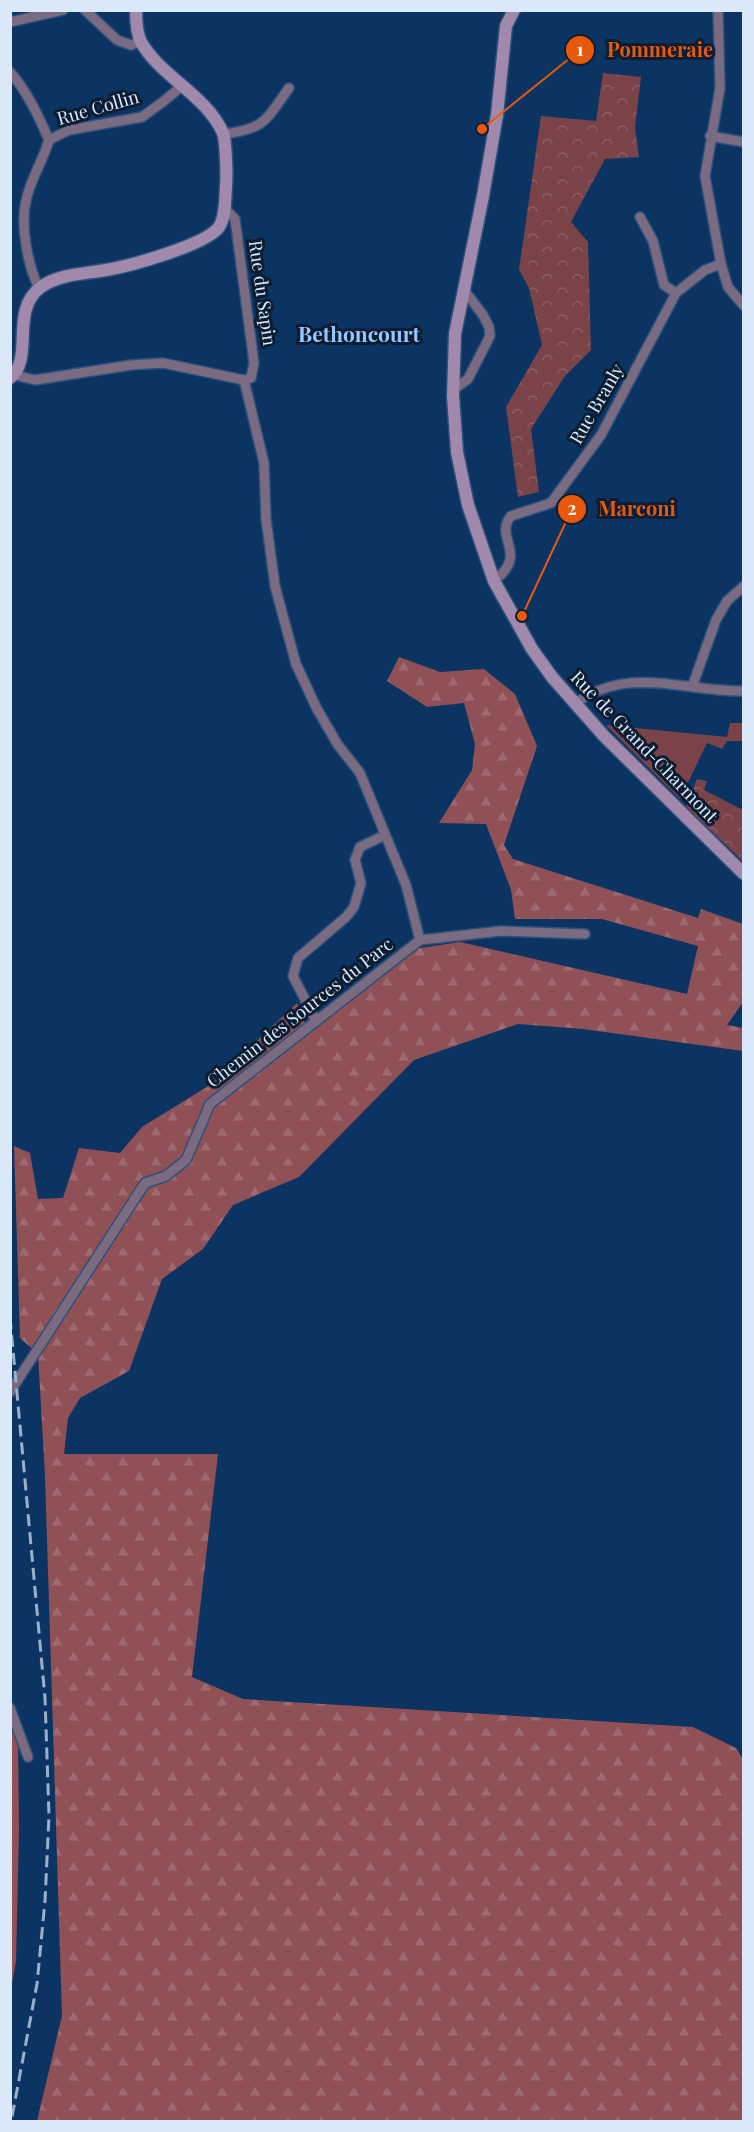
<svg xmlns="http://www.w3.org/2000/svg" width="754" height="2132" font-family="'Playfair Display',serif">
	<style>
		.green { fill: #7a4348 }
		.forest { fill: url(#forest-firs) }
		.park { fill: url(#park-crowns) }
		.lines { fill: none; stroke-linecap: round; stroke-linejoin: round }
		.street-casing { stroke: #2d517b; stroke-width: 12 }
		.secondary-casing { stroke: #2d517b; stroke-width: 15 }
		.street { stroke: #7a6b81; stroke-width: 9 }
		.secondary { stroke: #a189ac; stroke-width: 12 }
		.rail { stroke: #9bb0cb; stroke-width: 3; stroke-dasharray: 12 6; stroke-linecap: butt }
		.labels { text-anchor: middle; stroke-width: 6; stroke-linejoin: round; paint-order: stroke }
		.street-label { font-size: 18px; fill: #dbe8fa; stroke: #0c1d32 }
		.quarter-label { font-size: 21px; font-weight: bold; fill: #99c5fe; stroke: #0c1d32 }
		.leader { fill: none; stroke: #e8590c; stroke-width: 2 }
		.callout-dot { fill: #e8590c; stroke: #0c1d32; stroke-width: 2 }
		.mark-label { font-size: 18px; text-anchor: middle; font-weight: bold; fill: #fff }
		.callout-label { font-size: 20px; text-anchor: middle; font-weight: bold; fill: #e8590c; stroke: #0c1d32; stroke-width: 6; stroke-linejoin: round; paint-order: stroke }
	</style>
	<defs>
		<pattern id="forest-firs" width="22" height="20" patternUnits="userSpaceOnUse" patternTransform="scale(1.5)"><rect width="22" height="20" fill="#8f5056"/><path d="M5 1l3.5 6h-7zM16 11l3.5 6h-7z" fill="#9e696f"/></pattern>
		<pattern id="park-crowns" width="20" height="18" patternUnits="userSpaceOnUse" patternTransform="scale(1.5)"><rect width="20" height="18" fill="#7a4348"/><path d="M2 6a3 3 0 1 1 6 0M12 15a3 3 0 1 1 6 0" fill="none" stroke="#8c5e63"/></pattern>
	</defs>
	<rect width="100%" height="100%" fill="#0c3463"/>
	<path class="green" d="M 730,723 L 743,723 L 743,741 L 727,741 L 722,749 L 707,743 L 680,799 L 606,725 L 727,737 Z"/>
	<g class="forest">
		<path d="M 399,657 L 440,672 L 484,669 L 515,694 L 537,746 L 504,845 L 513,859 L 698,918 L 701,909 L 743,924 L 743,1002 L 727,1025 L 743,1028 L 743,1051 L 583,1029 L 518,1024 L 414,1060 L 299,1177 L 233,1205 L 203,1249 L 162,1279 L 129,1371 L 80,1398 L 68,1418 L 64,1454 L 218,1454 L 192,1677 L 243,1699 L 693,1727 L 736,1748 L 744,1761 L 743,2121 L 37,2121 L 62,2016 L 45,1476 L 38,1354 L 20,1338 L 14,1146 L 30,1153 L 38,1199 L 63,1198 L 79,1148 L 120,1153 L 142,1127 L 210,1085 L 297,1003 L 308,1031 L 414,949 L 460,942 L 687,994 L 698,946 L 602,919 L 515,919 L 511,890 L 486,824 L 439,823 L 472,770 L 475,744 L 464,703 L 427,707 L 387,681 Z"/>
		<path d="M 11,1723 L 18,1739 L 19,1830 L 16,1961 L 11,1989 Z"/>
	</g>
	<g class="park">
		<path d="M 603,73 L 641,77 L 635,127 L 639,157 L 605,159 L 571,222 L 588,242 L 591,350 L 565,376 L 531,429 L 539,492 L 518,497 L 506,407 L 542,345 L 529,288 L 519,270 L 541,116 L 596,121 Z"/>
		<path d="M 697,779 L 707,781 L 704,790 L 743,810 L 743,861 L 686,807 Z"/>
	</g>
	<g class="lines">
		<defs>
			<g id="street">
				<path d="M 85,10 L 117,40 L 131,45 L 141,41"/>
				<path d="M 718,10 L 720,88 L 705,176 L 721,264 L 728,287 L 744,306"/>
				<path d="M 10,22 L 63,10"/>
				<path d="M 10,72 C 27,91 39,117 49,140 C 43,161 30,180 26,201 C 20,226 28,266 39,288"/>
				<path d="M 224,134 C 265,129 266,120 289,88"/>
				<path d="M 710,136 L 744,142"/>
				<path d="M 49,140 L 69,130 L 142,117 L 164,101 L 183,85"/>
				<path d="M 225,209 L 235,219 L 254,363 L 251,378 L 244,380"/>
				<path d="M 640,217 L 653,241 L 664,285 L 676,293"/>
				<path d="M 15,375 L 35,380 L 131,365 L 163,363 L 244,380"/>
				<path d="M 244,380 L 264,463 L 266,519 L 275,586 L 296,664 L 317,709 L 338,745 L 360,773 L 406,885 L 420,940"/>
				<path d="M 453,390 L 468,379 L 490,336 L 489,327 L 483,315 L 464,290"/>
				<path d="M 494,581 C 530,553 493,538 511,516 L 551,503 L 601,435 L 676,293 L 705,270 L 721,264"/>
				<path d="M 692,687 L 716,620 L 727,601 L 744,586"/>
				<path d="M 574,704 C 630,664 682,692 744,691"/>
				<path d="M 316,1021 L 293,976 L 298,958 L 346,917 L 354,907 L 361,883 L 355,860 L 360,847 L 385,835"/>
				<path d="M 10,1392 L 145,1183 L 166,1176 L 186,1160 L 210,1104 L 420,940 L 501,931 L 585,934"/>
				<path d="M 10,1708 L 28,1757"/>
			</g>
			<g id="secondary">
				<path d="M 514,10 L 506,26 L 497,115 L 483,196 L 455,334 L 453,396 L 457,452 L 468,505 L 494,581 L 532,649 L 552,677 L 604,736 L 744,874"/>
				<path d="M 10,378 C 35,358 9,310 41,287 C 59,274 84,274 106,270 C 130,266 206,245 219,227 C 226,216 225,199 226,187 C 227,176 226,141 223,133 C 206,95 160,76 141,42 C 137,34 136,19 136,10"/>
			</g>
		</defs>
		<use href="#street" class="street-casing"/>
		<use href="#secondary" class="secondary-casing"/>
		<use href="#street" class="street"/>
		<use href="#secondary" class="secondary"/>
		<path class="rail" d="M 10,1317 L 45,1698 L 49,1816 L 45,1901 L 37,1984 L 11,2122"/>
	</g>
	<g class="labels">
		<g class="street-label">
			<text transform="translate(98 108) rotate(-16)" y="6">Rue Collin</text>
			<text transform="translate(262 293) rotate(82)" y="6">Rue du Sapin</text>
			<text transform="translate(597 404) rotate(-60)" y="6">Rue Branly</text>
			<text transform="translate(644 747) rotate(46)" y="6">Rue de Grand-Charmont</text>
			<text transform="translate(300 1013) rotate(-38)" y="6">Chemin des Sources du Parc</text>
		</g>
		<g class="quarter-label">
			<text x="359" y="342">Bethoncourt</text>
		</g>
	</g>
	<path class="leader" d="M482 129L580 50M522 616L572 509"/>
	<g class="callout-dot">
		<circle cx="482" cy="129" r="6"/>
		<circle cx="522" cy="616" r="6"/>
		<circle cx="580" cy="50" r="15"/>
		<circle cx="572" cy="509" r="15"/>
	</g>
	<g class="mark-label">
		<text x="580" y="56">1</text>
		<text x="572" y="515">2</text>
	</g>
	<g class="callout-label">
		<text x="660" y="57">Pommeraie</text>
		<text x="637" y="516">Marconi</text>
	</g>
	<rect width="754" height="2132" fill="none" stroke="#dbe8fa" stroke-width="24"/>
</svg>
